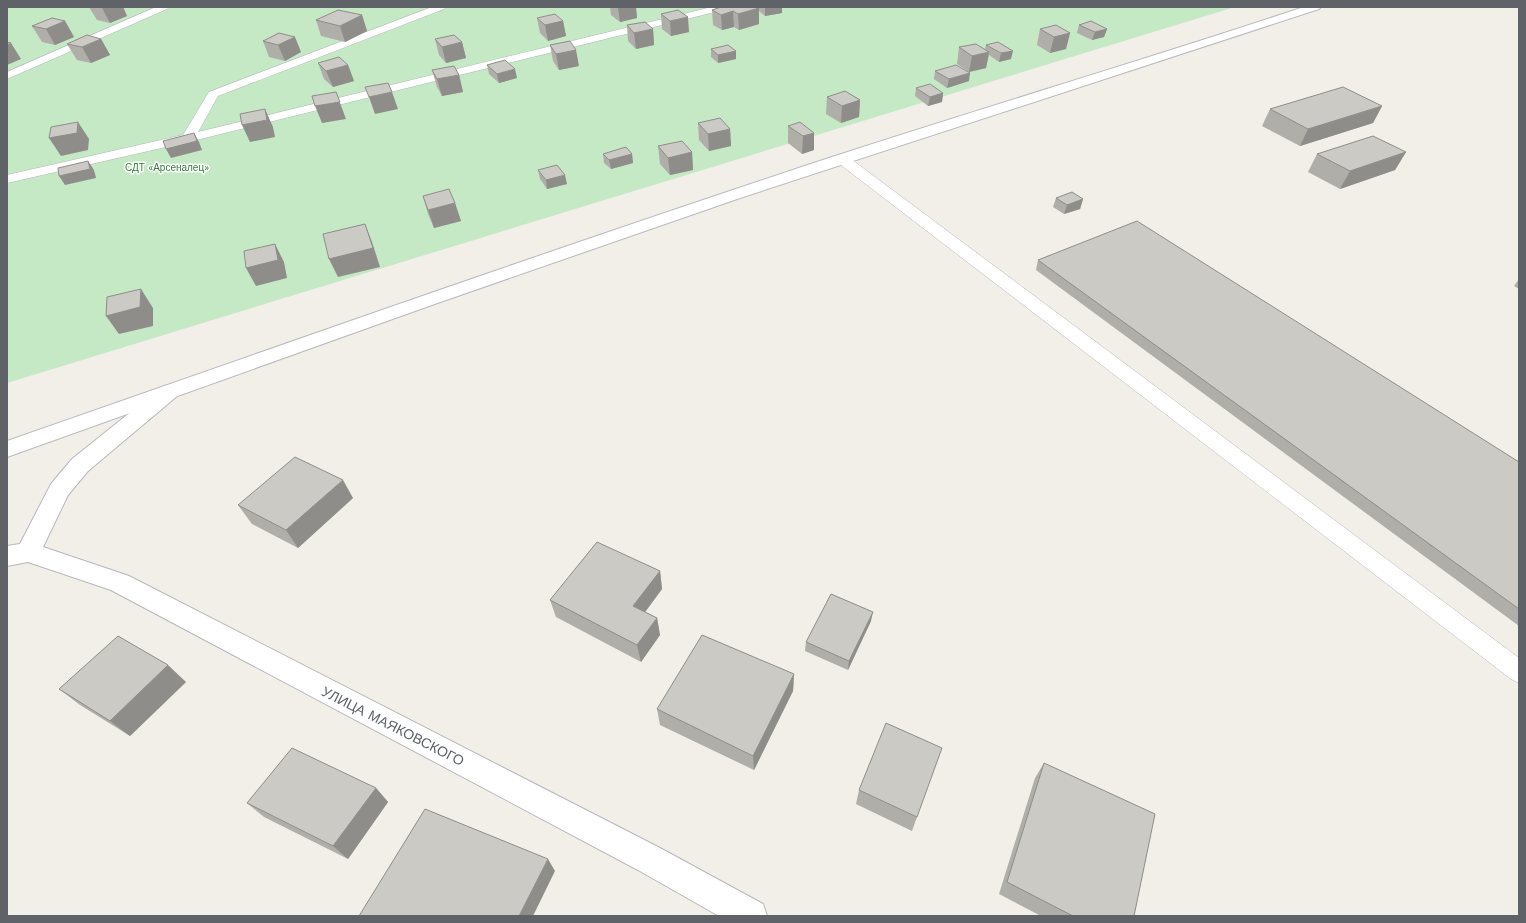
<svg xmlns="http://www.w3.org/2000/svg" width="1526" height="923" font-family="'Work Sans',sans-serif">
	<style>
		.green { fill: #c5e8c5 }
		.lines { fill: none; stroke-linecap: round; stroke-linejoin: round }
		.lane-casing { stroke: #b5b8bc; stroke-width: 1 }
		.street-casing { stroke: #b5b8bc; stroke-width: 2 }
		.secondary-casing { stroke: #b6babf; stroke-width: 2 }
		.lane { fill: #fff; fill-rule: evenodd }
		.street { fill: #fff; fill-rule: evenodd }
		.secondary { fill: #fff; fill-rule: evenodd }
		.wall { fill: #afaea9 }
		.shaded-wall { fill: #8f8d8a }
		.building { fill: #cccac5; stroke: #8f8d8a }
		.labels { text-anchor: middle; stroke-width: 3; stroke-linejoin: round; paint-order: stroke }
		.far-park-label { font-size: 10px; fill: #348238; stroke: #fff }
		.near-street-label { font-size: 14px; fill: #5f6368; stroke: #fff }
	</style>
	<rect width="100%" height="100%" fill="#f1efe8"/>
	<path class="green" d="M 7,7 L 1235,7 L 7,383 Z"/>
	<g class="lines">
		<defs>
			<g id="lane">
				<path d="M 156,7 L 169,7 L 167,9 L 7,79 L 7,72 Z"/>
				<path d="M 432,7 L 446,7 L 444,9 L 218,96 L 198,132 L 712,7 L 729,7 L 727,9 L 188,142 L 7,183 L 7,175 L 183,135 L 209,92 Z"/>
				<path d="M 842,155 L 847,156 L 1519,658 L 1519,683 L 1511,679 L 837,162 L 836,159 L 837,156 Z"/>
			</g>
			<path id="street" d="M 169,385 L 176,387 L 179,392 L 176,397 L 88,471 L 68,495 L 43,547 L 129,576 L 660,848 L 763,904 L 767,916 L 719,916 L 638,870 L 111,590 L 28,562 L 7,566 L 7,546 L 20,544 L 51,484 L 72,459 L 162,387 Z"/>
			<path id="secondary" d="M 1304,7 L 1321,7 L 1319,9 L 740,198 L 429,306 L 7,457 L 7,441 C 282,345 556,248 832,157 C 989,106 1147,59 1304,7 Z"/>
		</defs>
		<use href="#lane" class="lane-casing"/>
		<use href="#street" class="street-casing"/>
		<use href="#secondary" class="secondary-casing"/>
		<use href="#lane" class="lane"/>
		<use href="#street" class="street"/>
		<use href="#secondary" class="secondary"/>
	</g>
	<g class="wall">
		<path d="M 89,7 L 123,7 L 127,16 L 110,23 L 97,20 Z"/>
		<path d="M 610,7 L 636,7 L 637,18 L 620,22 L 611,15 Z"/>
		<path d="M 720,7 L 782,7 L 782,13 L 765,16 L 759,11 L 759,24 L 739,30 L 734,27 L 722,30 L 713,25 L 712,10 Z"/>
		<path d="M 661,14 L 689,32 L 671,36 L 662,29 Z"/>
		<path d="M 362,15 L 367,31 L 345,42 L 321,36 L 316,20 Z"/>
		<path d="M 537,18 L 563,21 L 566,36 L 548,41 L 540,33 Z"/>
		<path d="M 65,21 L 74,37 L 55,45 L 42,42 L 32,26 Z"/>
		<path d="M 627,25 L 653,29 L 654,45 L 636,49 L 628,41 Z"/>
		<path d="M 1079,25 L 1107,29 L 1104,37 L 1092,40 L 1077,33 Z"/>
		<path d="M 1040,29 L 1070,33 L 1066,49 L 1050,53 L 1037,45 Z"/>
		<path d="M 279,33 L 301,52 L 285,61 L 269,57 L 263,41 Z"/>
		<path d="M 101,39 L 110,55 L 91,63 L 77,60 L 67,44 Z"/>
		<path d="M 435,39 L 462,42 L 466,58 L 446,63 L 439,55 Z"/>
		<path d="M 550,45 L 579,66 L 559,70 L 553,61 Z"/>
		<path d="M 986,45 L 1011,59 L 999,62 L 989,55 L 986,68 L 969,72 L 957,64 L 959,47 L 985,49 Z"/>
		<path d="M 711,49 L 736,51 L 736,59 L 718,63 L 711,57 Z"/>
		<path d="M 318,63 L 348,65 L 354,81 L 333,87 L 324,79 Z"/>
		<path d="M 487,65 L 517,78 L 499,83 L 489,74 Z"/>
		<path d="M 432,70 L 459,75 L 463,92 L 442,96 L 437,87 Z"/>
		<path d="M 935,71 L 969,81 L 947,88 L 934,79 Z"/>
		<path d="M 916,88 L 943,93 L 942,102 L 928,106 L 915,96 Z"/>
		<path d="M 827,97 L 860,100 L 859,117 L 841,123 L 826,114 Z"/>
		<path d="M 1382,106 L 1373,123 L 1300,146 L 1262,126 L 1270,109 Z"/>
		<path d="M 800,122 L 814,150 L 802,154 L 788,143 L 788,126 Z"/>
		<path d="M 698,123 L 730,129 L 731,146 L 709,151 L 699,140 Z"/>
		<path d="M 658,146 L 692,152 L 693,170 L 670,175 L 660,164 Z"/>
		<path d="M 1406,152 L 1395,170 L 1340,189 L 1308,172 L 1317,154 Z"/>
		<path d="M 603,154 L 632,154 L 633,163 L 611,169 L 604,163 Z"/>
		<path d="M 538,170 L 567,184 L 547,189 L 540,179 Z"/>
		<path d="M 423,196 L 455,203 L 461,221 L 434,228 L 428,214 Z"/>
		<path d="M 1056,198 L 1083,199 L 1080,209 L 1064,214 L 1053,207 Z"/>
		<path d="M 1038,260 L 1519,462 L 1519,626 L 1036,270 Z"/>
		<path d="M 1519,279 L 1519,289 L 1514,286 Z"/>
		<path d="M 353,498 L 298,548 L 252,524 L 238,505 Z"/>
		<path d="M 660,571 L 662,589 L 645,612 L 657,618 L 660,635 L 641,662 L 556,617 L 550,600 Z"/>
		<path d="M 871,621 L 848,670 L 805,651 L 806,642 Z"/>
		<path d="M 794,674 L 793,691 L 754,770 L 660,725 L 657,709 Z"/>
		<path d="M 186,682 L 130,736 L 80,705 L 59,689 Z"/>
		<path d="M 1044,763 L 1134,916 L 1041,916 L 999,894 L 1035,778 Z"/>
		<path d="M 376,788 L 388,802 L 348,859 L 264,817 L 247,803 Z"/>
		<path d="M 859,790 L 917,817 L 912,831 L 856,804 Z"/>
	</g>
	<g class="shaded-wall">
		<path d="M 104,7 L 123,7 L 127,16 L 110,23 L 102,8 Z"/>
		<path d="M 618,7 L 636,7 L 637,18 L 620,22 Z"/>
		<path d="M 765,7 L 782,7 L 782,13 L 765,16 Z"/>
		<path d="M 759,8 L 759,24 L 739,30 L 738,14 Z"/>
		<path d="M 733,11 L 734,27 L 722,30 L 721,15 Z"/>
		<path d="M 362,15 L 367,31 L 345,42 L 340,26 Z"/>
		<path d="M 688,17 L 689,32 L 671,36 L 670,21 Z"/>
		<path d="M 65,21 L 74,37 L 55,45 L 46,29 Z"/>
		<path d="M 563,21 L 566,36 L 548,41 L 545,25 Z"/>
		<path d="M 653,29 L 654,45 L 636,49 L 634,33 Z"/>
		<path d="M 1107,29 L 1104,37 L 1092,40 L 1095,32 Z"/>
		<path d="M 1070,33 L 1066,49 L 1050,53 L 1054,37 Z"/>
		<path d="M 295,37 L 301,52 L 285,61 L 278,45 Z"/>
		<path d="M 101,39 L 110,55 L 91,63 L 82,47 Z"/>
		<path d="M 462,42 L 466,58 L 446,63 L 442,47 Z"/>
		<path d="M 11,43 L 21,59 L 7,65 L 7,45 Z"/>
		<path d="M 576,50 L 579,66 L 559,70 L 556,54 Z"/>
		<path d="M 736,51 L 736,59 L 718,63 L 718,55 Z"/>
		<path d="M 1013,51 L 1011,59 L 999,62 L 1001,53 Z"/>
		<path d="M 989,52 L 986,68 L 969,72 L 972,56 Z"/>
		<path d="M 348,65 L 354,81 L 333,87 L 326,71 Z"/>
		<path d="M 515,69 L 517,78 L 499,83 L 497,74 Z"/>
		<path d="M 970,73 L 969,81 L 947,88 L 949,79 Z"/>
		<path d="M 459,75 L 463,92 L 442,96 L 437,79 Z"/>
		<path d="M 336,92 L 346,119 L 322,123 L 315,106 Z"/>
		<path d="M 392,92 L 398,109 L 375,114 L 369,97 Z"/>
		<path d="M 943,93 L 942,102 L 928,106 L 930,97 Z"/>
		<path d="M 860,100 L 859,117 L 841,123 L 842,106 Z"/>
		<path d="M 1382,106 L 1373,123 L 1300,146 L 1308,129 Z"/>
		<path d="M 265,109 L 273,127 L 275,137 L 250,142 L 242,125 Z"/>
		<path d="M 78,122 L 89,139 L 88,150 L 61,156 L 49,138 Z"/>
		<path d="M 730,129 L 731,146 L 709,151 L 708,134 Z"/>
		<path d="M 194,133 L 199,142 L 202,150 L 171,158 L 166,149 Z"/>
		<path d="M 814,133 L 814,150 L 802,154 L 803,136 Z"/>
		<path d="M 692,152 L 693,170 L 670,175 L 668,158 Z"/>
		<path d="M 1406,152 L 1395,170 L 1340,189 L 1350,171 Z"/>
		<path d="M 632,154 L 633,163 L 611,169 L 609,160 Z"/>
		<path d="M 88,161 L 94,170 L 96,178 L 65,185 L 59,176 Z"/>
		<path d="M 565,175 L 567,184 L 547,189 L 546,180 Z"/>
		<path d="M 1083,199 L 1080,209 L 1064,214 L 1067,205 Z"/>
		<path d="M 455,203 L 461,221 L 434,228 L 428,210 Z"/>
		<path d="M 365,224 L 372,242 L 380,267 L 338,277 L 329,259 Z"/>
		<path d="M 275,244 L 284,262 L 287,278 L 256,286 L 246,268 Z"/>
		<path d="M 141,289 L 153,308 L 153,326 L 119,334 L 106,316 Z"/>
		<path d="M 343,480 L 353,498 L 298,548 L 286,530 Z"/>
		<path d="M 660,571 L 662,589 L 637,623 L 633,606 Z"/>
		<path d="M 873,612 L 871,621 L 848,670 L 849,661 Z"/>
		<path d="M 657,618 L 660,635 L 641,662 L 637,645 Z"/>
		<path d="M 168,665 L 186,682 L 130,736 L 110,721 Z"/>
		<path d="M 794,674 L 793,691 L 754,770 L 753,756 Z"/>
		<path d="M 376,788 L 388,802 L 348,859 L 333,846 Z"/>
		<path d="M 548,859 L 555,871 L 533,916 L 519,916 Z"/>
	</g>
	<g class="building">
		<path d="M 721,7 L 756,7 L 759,8 L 738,14 L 733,11 L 721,15 L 712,10 Z"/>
		<path d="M 338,10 L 362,15 L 340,26 L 316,20 Z"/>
		<path d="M 678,10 L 688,17 L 670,21 L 661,14 Z"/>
		<path d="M 555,14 L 563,21 L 545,25 L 537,18 Z"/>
		<path d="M 52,18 L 65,21 L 46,29 L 32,26 Z"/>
		<path d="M 1091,21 L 1107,29 L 1095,32 L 1079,25 Z"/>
		<path d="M 645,22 L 653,29 L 634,33 L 627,25 Z"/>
		<path d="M 1056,25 L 1070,33 L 1054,37 L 1040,29 Z"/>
		<path d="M 279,33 L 295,37 L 278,45 L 263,41 Z"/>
		<path d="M 87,35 L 101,39 L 82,47 L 67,44 Z"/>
		<path d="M 454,35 L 462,42 L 442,47 L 435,39 Z"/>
		<path d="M 570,41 L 576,50 L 556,54 L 550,45 Z"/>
		<path d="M 7,42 L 11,43 L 7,45 Z"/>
		<path d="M 998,42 L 1013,51 L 1001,53 L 986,45 Z"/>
		<path d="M 976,44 L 989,52 L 972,56 L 959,47 Z"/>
		<path d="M 728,45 L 736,51 L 718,55 L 711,49 Z"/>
		<path d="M 339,57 L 348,65 L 326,71 L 318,63 Z"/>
		<path d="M 505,60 L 515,69 L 497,74 L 487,65 Z"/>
		<path d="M 956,65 L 970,73 L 949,79 L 935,71 Z"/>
		<path d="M 454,66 L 459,75 L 437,79 L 432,70 Z"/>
		<path d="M 388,83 L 392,92 L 369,97 L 365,87 Z"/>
		<path d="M 930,84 L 943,93 L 930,97 L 916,88 Z"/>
		<path d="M 1343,87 L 1382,106 L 1308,129 L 1270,109 Z"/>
		<path d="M 845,91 L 860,100 L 842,106 L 827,97 Z"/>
		<path d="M 336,92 L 340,102 L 315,106 L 312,96 Z"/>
		<path d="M 265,109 L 267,120 L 242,125 L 240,114 Z"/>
		<path d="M 720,118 L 730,129 L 708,134 L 698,123 Z"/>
		<path d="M 78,122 L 77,133 L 49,138 L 51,127 Z"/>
		<path d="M 800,122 L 814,133 L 803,136 L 788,126 Z"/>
		<path d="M 194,133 L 197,141 L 166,149 L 163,141 Z"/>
		<path d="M 1373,136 L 1406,152 L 1350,171 L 1317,154 Z"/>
		<path d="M 682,141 L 692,152 L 668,158 L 658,146 Z"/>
		<path d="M 626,147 L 632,154 L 609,160 L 603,154 Z"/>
		<path d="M 88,161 L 90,169 L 59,176 L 58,168 Z"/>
		<path d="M 557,165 L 565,175 L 546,180 L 538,170 Z"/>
		<path d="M 449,189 L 455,203 L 428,210 L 423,196 Z"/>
		<path d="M 1072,192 L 1083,199 L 1067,205 L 1056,198 Z"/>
		<path d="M 1137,221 L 1519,462 L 1519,609 L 1038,260 Z"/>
		<path d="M 365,224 L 373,248 L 329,259 L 323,234 Z"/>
		<path d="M 275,244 L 278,260 L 246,268 L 244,251 Z"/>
		<path d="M 141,289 L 140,307 L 106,316 L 107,297 Z"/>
		<path d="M 295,457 L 343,480 L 286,530 L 238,505 Z"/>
		<path d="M 597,542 L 660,571 L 633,606 L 657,618 L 637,645 L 550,600 Z"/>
		<path d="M 831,594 L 873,612 L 849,661 L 806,642 Z"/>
		<path d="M 702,635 L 794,674 L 753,756 L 657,709 Z"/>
		<path d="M 118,636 L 168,665 L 110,721 L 59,689 Z"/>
		<path d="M 886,723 L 942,748 L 917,817 L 859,790 Z"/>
		<path d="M 292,748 L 376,788 L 333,846 L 247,803 Z"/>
		<path d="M 1044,763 L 1155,814 L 1134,916 L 1073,916 L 1007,882 Z"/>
		<path d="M 425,809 L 548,859 L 519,916 L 359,916 Z"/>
	</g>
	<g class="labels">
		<g class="far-park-label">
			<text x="167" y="171">СДТ «Арсеналец»</text>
		</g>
		<g class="near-street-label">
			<text transform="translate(393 726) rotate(27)" y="5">УЛИЦА МАЯКОВСКОГО</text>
		</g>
	</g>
	<rect width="1526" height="923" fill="none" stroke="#5f6368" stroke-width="16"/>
</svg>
